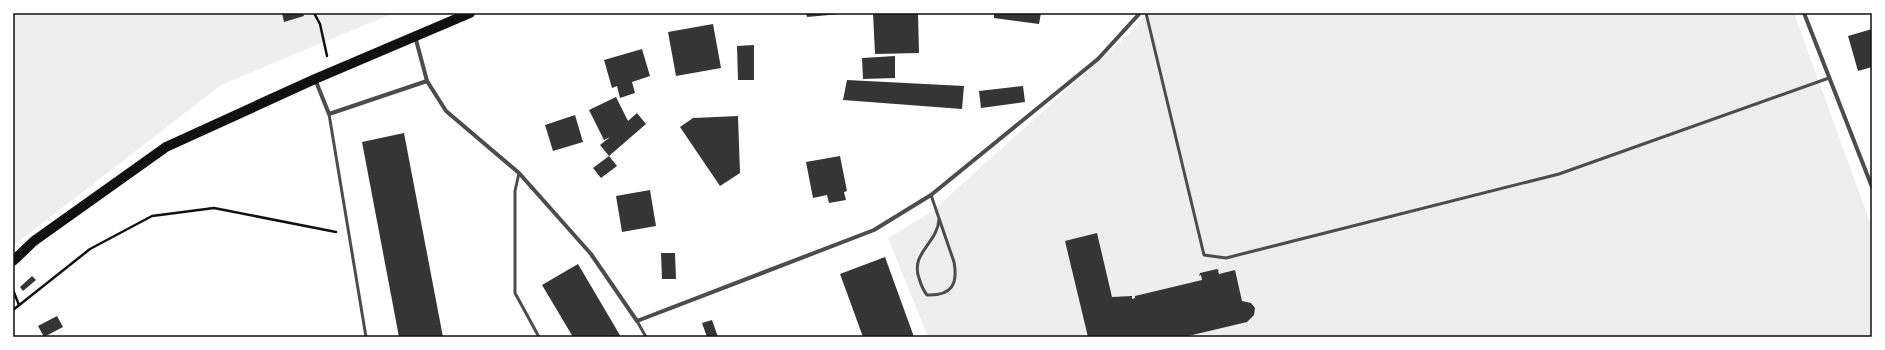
<svg xmlns="http://www.w3.org/2000/svg" width="1885" height="350" font-family="Commissioner,sans-serif">
	<style>
		.green { fill: #eee }
		.building { fill: #353535 }
		.lines { fill: none; stroke-linecap: round; stroke-linejoin: round }
		.path { stroke: #111; stroke-width: 2.5 }
		.service { stroke: #4c4c4c; stroke-width: 3 }
		.minor { stroke: #4c4c4c; stroke-width: 4 }
		.primary { stroke: #111; stroke-width: 10 }
		.neatline { fill: none; stroke: #111; stroke-width: 1.5 }
	</style>
	<rect width="100%" height="100%" fill="#fff"/>
	<g class="green">
		<path d="M 13,13 L 394,13 L 221,85 L 13,246 Z"/>
		<path d="M 1148,13 L 1794,13 L 1872,228 L 1872,337 L 928,337 L 888,238 L 931,212 L 1130,33 Z"/>
	</g>
	<g class="building">
		<path d="M 282,13 L 303,13 L 304,16 L 284,22 Z"/>
		<path d="M 806,13 L 840,13 L 840,14 L 807,17 Z"/>
		<path d="M 873,13 L 918,13 L 919,53 L 875,54 Z"/>
		<path d="M 994,13 L 1041,13 L 1039,24 L 994,18 Z"/>
		<path d="M 713,24 L 721,68 L 676,76 L 668,32 Z"/>
		<path d="M 1872,29 L 1872,67 L 1858,71 L 1848,36 Z"/>
		<path d="M 754,45 L 754,80 L 738,80 L 737,46 Z"/>
		<path d="M 642,49 L 650,76 L 632,82 L 635,93 L 620,98 L 617,86 L 612,88 L 604,60 Z"/>
		<path d="M 895,56 L 895,78 L 863,79 L 862,58 Z"/>
		<path d="M 847,80 L 964,86 L 962,109 L 843,100 Z"/>
		<path d="M 1023,86 L 1025,102 L 981,108 L 979,91 Z"/>
		<path d="M 616,97 L 628,121 L 637,113 L 646,124 L 609,156 L 600,145 L 610,137 L 604,140 L 589,110 Z"/>
		<path d="M 575,115 L 583,142 L 553,151 L 545,125 Z"/>
		<path d="M 738,116 L 740,173 L 720,186 L 680,127 L 693,118 Z"/>
		<path d="M 404,133 L 443,337 L 399,337 L 362,142 Z"/>
		<path d="M 609,156 L 617,166 L 601,178 L 593,168 Z"/>
		<path d="M 840,156 L 847,191 L 844,192 L 846,200 L 829,203 L 827,195 L 813,198 L 806,162 Z"/>
		<path d="M 650,190 L 656,226 L 622,232 L 616,196 Z"/>
		<path d="M 1097,233 L 1112,297 L 1132,296 L 1132,299 L 1135,298 L 1135,296 L 1202,280 L 1201,275 L 1199,276 L 1200,273 L 1217,269 L 1219,271 L 1218,271 L 1219,274 L 1235,270 L 1242,301 L 1251,303 L 1255,308 L 1254,315 L 1247,322 L 1184,337 L 1149,337 L 1149,336 L 1142,337 L 1088,337 L 1065,241 Z"/>
		<path d="M 661,253 L 675,253 L 676,279 L 662,279 Z"/>
		<path d="M 885,257 L 914,337 L 863,337 L 840,274 Z"/>
		<path d="M 578,264 L 621,337 L 573,337 L 542,285 Z"/>
		<path d="M 32,276 L 36,280 L 23,291 L 20,287 Z"/>
		<path d="M 57,316 L 63,327 L 44,337 L 38,326 Z"/>
		<path d="M 712,320 L 718,337 L 707,337 L 702,323 Z"/>
	</g>
	<g class="lines">
		<g class="path">
			<path d="M 314,13 L 320,24 L 327,56"/>
			<path d="M 13,290 L 19,305"/>
			<path d="M 13,310 L 90,249 L 152,216 L 214,208 L 336,232"/>
		</g>
		<g class="service">
			<path d="M 1146,13 L 1204,255 L 1226,258 L 1559,174 L 1829,78"/>
			<path d="M 329,114 L 366,337"/>
			<path d="M 519,173 L 515,191 L 515,293 L 539,337"/>
			<path d="M 931,195 L 954,262 C 958,284 952,296 927,295 C 923,290 921,285 919,278 C 910,253 938,243 939,219"/>
			<path d="M 637,321 L 646,337"/>
		</g>
		<g class="minor">
			<path d="M 1804,13 L 1872,187"/>
			<path d="M 415,36 L 427,81 L 446,111 L 519,173 L 591,254 L 637,321 L 874,230 L 931,195 L 1098,59 L 1140,13"/>
			<path d="M 315,79 L 329,114 L 427,81"/>
		</g>
		<path class="primary" d="M 13,261 L 34,241 L 166,147 L 315,79 L 470,13"/>
	</g>
	<rect width="1885" height="350" fill="none" stroke="#ffffff" stroke-width="28"/>
	<rect x="14" y="14" width="1857" height="322" class="neatline"/>
</svg>
